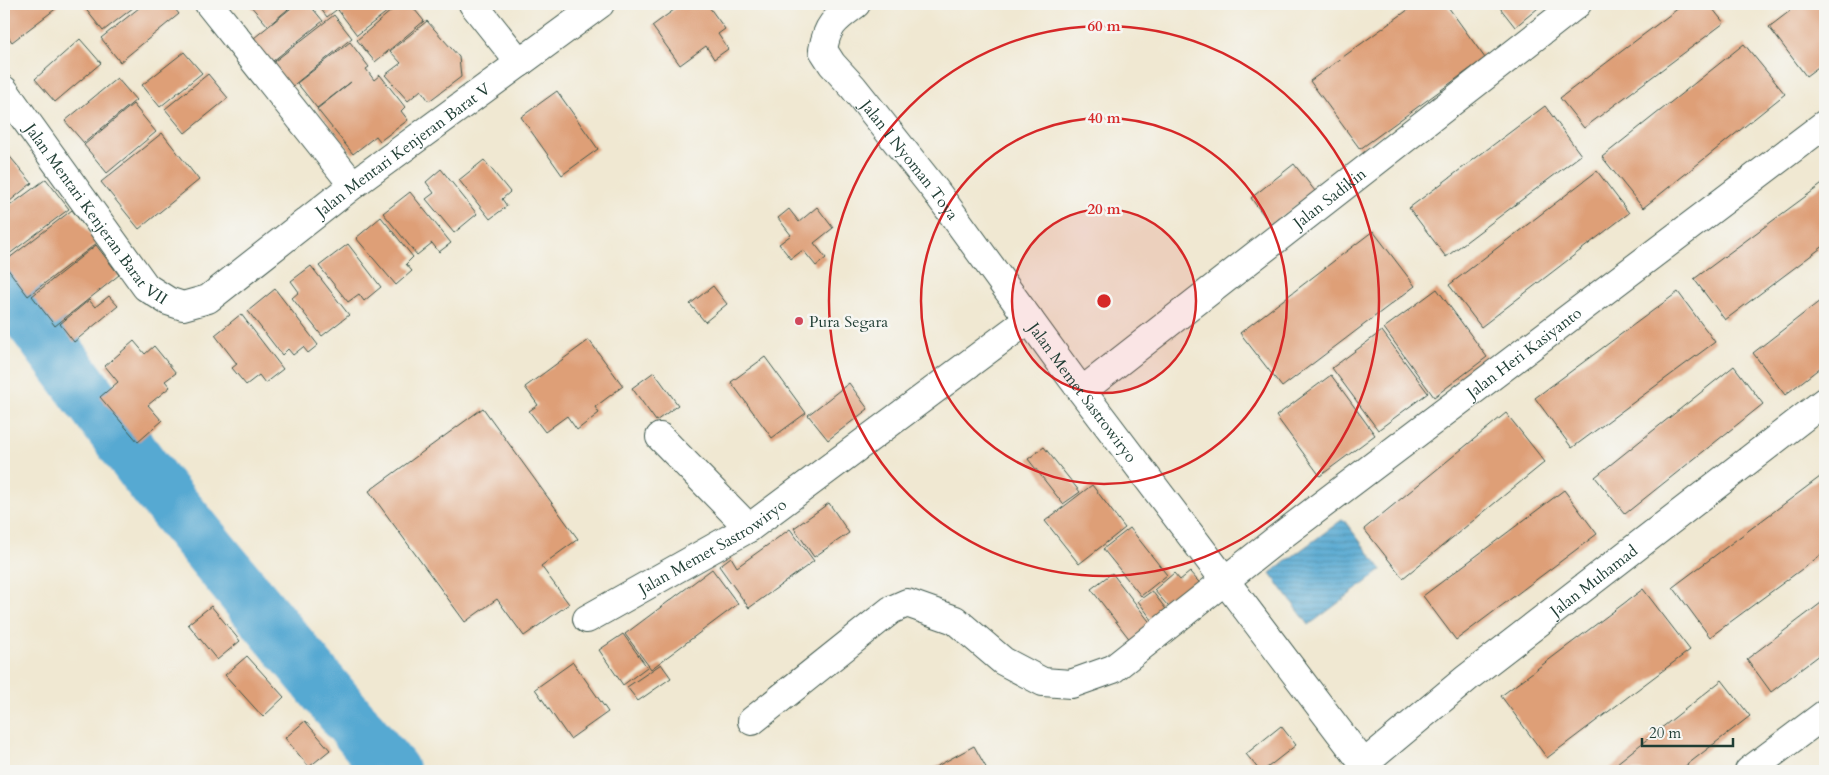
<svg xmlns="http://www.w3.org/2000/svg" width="1829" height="775" font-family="Cardo,serif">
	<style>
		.water { fill: url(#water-rules); stroke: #3b7383 }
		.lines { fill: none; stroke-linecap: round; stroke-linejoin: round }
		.river { stroke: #57a9d2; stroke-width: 55 }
		.building { fill: #de9f77 }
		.street-casing { stroke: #3e574c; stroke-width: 30 }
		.street { stroke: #fff; stroke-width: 28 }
		.ring { fill: none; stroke: #d62828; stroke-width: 2.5 }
		.poi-dot { fill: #d1495b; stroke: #f6f6f2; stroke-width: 2 }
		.labels { text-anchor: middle; stroke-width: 5; stroke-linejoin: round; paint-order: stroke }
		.street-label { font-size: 16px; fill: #1f3d34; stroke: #f6f6f2 }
		.poi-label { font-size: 16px; fill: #1f3d34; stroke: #f6f6f2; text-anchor: start }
		.centre { fill: #d62828; stroke: #f6f6f2; stroke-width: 2.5 }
		.ring-label { font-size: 15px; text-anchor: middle; font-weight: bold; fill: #d62828; stroke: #f6f6f2; stroke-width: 5; stroke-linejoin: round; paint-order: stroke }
	</style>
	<defs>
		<pattern id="water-rules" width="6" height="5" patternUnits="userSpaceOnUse" patternTransform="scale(1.25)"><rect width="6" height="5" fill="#57a9d2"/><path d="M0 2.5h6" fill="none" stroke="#478bab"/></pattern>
	</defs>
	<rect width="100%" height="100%" fill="#f6f6f2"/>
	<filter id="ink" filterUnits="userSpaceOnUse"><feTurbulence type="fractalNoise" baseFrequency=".02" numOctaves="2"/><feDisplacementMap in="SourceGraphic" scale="10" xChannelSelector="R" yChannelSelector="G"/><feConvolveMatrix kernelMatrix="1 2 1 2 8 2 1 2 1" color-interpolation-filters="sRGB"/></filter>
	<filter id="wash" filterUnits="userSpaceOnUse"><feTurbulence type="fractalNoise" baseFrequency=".0096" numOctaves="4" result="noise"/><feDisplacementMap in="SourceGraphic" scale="20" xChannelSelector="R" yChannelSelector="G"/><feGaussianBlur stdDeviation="1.12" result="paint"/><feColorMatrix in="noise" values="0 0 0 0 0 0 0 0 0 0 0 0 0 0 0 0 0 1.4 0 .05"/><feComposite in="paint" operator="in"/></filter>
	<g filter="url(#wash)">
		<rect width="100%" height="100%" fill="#f0e8d2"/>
		<path class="water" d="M 1343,519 L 1382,570 L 1309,625 L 1270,573 Z"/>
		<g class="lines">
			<path class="river" d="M 4,283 L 153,482 L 392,771"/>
		</g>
		<g id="blocks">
			<g class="building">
				<path d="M 4,4 L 56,4 L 58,7 L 12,42 L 4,31 Z"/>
				<path d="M 88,4 L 138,4 L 103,31 L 84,7 Z"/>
				<path d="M 144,4 L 171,4 L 179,14 L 120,62 L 101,38 Z"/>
				<path d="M 249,4 L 294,4 L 268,26 Z"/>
				<path d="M 296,4 L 309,4 L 323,21 L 268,65 L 249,42 Z"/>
				<path d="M 317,4 L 344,4 L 327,17 Z"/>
				<path d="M 346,4 L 397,4 L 357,35 L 338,10 Z"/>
				<path d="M 399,4 L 410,4 L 424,21 L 375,62 L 357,40 Z"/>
				<path d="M 682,4 L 707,4 L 725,29 L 718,34 L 728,49 L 714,59 L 706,46 L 680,65 L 652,26 Z"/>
				<path d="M 1416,4 L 1446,4 L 1485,58 L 1360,149 L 1310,81 Z"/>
				<path d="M 1497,4 L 1543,4 L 1515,27 Z"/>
				<path d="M 1684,4 L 1709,4 L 1724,23 L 1584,128 L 1560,98 Z"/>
				<path d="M 1799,4 L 1825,4 L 1825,62 L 1806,76 L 1769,27 Z"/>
				<path d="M 334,15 L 352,38 L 290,88 L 271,64 Z"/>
				<path d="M 427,21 L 459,57 L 461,77 L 429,101 L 421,90 L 408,101 L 385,75 L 401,63 L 390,51 Z"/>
				<path d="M 80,39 L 101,63 L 55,102 L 35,79 Z"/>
				<path d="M 350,42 L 369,67 L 366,69 L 374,80 L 380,75 L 405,107 L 401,111 L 408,120 L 380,141 L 376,136 L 353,154 L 317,109 L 351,82 L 317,108 L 297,83 Z"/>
				<path d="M 1744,44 L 1785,94 L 1643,208 L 1602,157 Z"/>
				<path d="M 184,52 L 202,73 L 160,107 L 142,85 Z"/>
				<path d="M 208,74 L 228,98 L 185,133 L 165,109 Z"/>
				<path d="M 117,78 L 136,100 L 84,143 L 65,121 Z"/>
				<path d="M 557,91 L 598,149 L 562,175 L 521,117 Z"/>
				<path d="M 133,104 L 156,132 L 107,173 L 84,145 Z"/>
				<path d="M 1545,106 L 1581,155 L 1446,257 L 1409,208 Z"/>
				<path d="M 162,133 L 199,180 L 139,229 L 101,182 Z"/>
				<path d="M 6,152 L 32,183 L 4,206 L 4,154 Z"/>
				<path d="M 484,160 L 510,192 L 502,199 L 507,206 L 490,219 L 459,180 Z"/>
				<path d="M 1294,164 L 1315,191 L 1271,225 L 1251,198 Z"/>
				<path d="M 441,169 L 477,214 L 454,233 L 426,199 L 434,193 L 426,182 Z"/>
				<path d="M 1597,171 L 1629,213 L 1481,327 L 1449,285 Z"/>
				<path d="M 46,179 L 69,209 L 4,258 L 4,210 Z"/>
				<path d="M 1825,182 L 1825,245 L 1725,320 L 1694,279 Z"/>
				<path d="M 410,192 L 451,243 L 439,252 L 432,243 L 417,255 L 383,213 Z"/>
				<path d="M 817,207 L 833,228 L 814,243 L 826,258 L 816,266 L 803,250 L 791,259 L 779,244 L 791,235 L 778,218 L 789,209 L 799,222 Z"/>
				<path d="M 72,210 L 97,243 L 28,296 L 4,264 L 4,262 Z"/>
				<path d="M 381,217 L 413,257 L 406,264 L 412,271 L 396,285 L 356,238 Z"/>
				<path d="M 1373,231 L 1415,286 L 1282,387 L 1240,333 Z"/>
				<path d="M 348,244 L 381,287 L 364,301 L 359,294 L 348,302 L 319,266 Z"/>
				<path d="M 96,245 L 119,275 L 55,326 L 32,296 Z"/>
				<path d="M 311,266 L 349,315 L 322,336 L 292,298 L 299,292 L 291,281 Z"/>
				<path d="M 713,286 L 727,304 L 705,322 L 690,304 Z"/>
				<path d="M 275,289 L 318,345 L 308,353 L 303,347 L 293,355 L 288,349 L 282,355 L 248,311 Z"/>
				<path d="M 1437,289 L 1487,357 L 1434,397 L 1384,328 Z"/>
				<path d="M 1678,292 L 1715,342 L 1572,448 L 1535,398 Z"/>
				<path d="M 109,296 L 118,306 L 74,342 L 60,324 L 89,300 L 95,307 Z"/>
				<path d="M 1825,297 L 1825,364 L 1785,395 L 1753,353 Z"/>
				<path d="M 241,314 L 283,369 L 265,383 L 259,375 L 246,385 L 232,368 L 237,364 L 215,335 Z"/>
				<path d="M 1382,331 L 1428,393 L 1378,430 L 1332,368 Z"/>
				<path d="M 589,340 L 623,386 L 595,407 L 599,413 L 577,430 L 567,416 L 545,432 L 529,411 L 538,405 L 525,387 Z"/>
				<path d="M 134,341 L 145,354 L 154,346 L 176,373 L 165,381 L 170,387 L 148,405 L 162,421 L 138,442 L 100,397 L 118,382 L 105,366 Z"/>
				<path d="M 765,357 L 806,413 L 772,438 L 731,382 Z"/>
				<path d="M 1734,366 L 1763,404 L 1625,514 L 1595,477 Z"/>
				<path d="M 654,372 L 678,405 L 656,421 L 632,388 Z"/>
				<path d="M 1331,375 L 1375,435 L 1320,476 L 1276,416 Z"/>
				<path d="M 849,383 L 868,409 L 828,440 L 808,415 Z"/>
				<path d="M 483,408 L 578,539 L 541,566 L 569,604 L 524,636 L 497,599 L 465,622 L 369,491 Z"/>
				<path d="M 1506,413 L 1545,462 L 1403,578 L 1364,529 Z"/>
				<path d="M 1044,447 L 1080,492 L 1063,504 L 1028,459 Z"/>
				<path d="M 1820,477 L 1825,483 L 1825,552 L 1710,637 L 1673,587 Z"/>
				<path d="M 1092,485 L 1125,528 L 1079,564 L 1045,521 Z"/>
				<path d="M 1564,490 L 1597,534 L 1456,640 L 1423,596 Z"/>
				<path d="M 829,503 L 849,533 L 814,557 L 794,528 Z"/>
				<path d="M 1130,528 L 1167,575 L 1141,596 L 1103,549 Z"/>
				<path d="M 790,529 L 814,561 L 749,608 L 719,566 L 731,557 L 737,567 Z"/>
				<path d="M 712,569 L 738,604 L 651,669 L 625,634 Z"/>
				<path d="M 1190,572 L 1205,589 L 1175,614 L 1154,590 L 1174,573 L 1180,580 Z"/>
				<path d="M 1112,573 L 1155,629 L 1134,645 L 1091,589 Z"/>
				<path d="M 1643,589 L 1690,650 L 1547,758 L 1501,696 Z"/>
				<path d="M 1152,591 L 1172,617 L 1158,628 L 1138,601 Z"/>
				<path d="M 1825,600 L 1825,651 L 1771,692 L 1747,659 Z"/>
				<path d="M 211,606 L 240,641 L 217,660 L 188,624 Z"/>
				<path d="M 623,634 L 647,667 L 623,685 L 599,650 Z"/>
				<path d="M 247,656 L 284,697 L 263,717 L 225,675 Z"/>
				<path d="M 573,662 L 608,712 L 570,739 L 535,689 Z"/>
				<path d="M 661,664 L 671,678 L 638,701 L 627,687 Z"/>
				<path d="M 1722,680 L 1750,716 L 1679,771 L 1607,771 Z"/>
				<path d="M 305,721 L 330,750 L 309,767 L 285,738 Z"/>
				<path d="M 1281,726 L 1296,745 L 1263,771 L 1260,771 L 1246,754 Z"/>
				<path d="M 974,746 L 988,771 L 928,771 Z"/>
			</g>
		</g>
	</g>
	<g filter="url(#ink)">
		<use href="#blocks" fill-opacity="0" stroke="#3e574c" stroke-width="1"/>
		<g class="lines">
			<defs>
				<g id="street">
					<path d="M 209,4 L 353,185"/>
					<path d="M 473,4 L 520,63"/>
					<path id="s1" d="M 856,4 C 836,19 827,24 823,50 L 832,64 L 853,87 L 935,190 L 1071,377 L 1369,771"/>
					<path id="s2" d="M 4,90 L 146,287 L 168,301 L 183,306 L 208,299 L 353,185 L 600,4"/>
					<path id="s3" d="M 1082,391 L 1577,4"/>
					<path d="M 660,437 L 749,528"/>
					<path id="s4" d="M 587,619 L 749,528 L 1029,319"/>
					<path id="s5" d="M 752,721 L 891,610 L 907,603 L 955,620 L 1003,661 L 1043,682 L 1071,684 L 1113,669 L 1281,536 L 1825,124"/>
					<path id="s6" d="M 1364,764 L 1467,678 L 1825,401"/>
					<path d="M 1749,771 L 1825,714"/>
				</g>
			</defs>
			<use href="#street" class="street-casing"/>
			<use href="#street" class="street"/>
		</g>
	</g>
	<circle cx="1104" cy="301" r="92" fill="#d62828" fill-opacity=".12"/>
	<g class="ring">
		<circle cx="1104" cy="301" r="92"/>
		<circle cx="1104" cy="301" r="183"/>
		<circle cx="1104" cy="301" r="275"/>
	</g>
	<circle class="poi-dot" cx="799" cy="321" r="5"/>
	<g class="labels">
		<g class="street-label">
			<text dy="6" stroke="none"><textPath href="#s2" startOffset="556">Jalan Mentari Kenjeran Barat V</textPath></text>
			<text dy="6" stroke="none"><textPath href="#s1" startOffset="199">Jalan I Nyoman Toya</textPath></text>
			<text dy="6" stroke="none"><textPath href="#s3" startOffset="314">Jalan Sadikin</textPath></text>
			<text dy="6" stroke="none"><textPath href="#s2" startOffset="155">Jalan Mentari Kenjeran Barat VII</textPath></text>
			<text dy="6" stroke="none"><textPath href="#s5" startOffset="946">Jalan Heri Kasiyanto</textPath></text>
			<text dy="6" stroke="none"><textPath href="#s1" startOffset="489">Jalan Memet Sastrowiryo</textPath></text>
			<text dy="6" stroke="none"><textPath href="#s4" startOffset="145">Jalan Memet Sastrowiryo</textPath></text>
			<text dy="6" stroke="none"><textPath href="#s6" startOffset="294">Jalan Muhamad</textPath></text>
		</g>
		<g class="poi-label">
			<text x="809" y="327">Pura Segara</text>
		</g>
	</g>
	<circle cx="1104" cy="301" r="8" class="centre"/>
	<g class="ring-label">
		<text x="1104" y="31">60 m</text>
		<text x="1104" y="123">40 m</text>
		<text x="1104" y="214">20 m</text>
	</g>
	<rect width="1829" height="775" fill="none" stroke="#f6f6f2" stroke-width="20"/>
	<path d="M1642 738v8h91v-8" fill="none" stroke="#1f3d34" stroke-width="2.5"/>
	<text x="1649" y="738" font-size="15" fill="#1f3d34" stroke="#f6f6f2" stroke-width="4" paint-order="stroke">20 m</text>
</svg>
